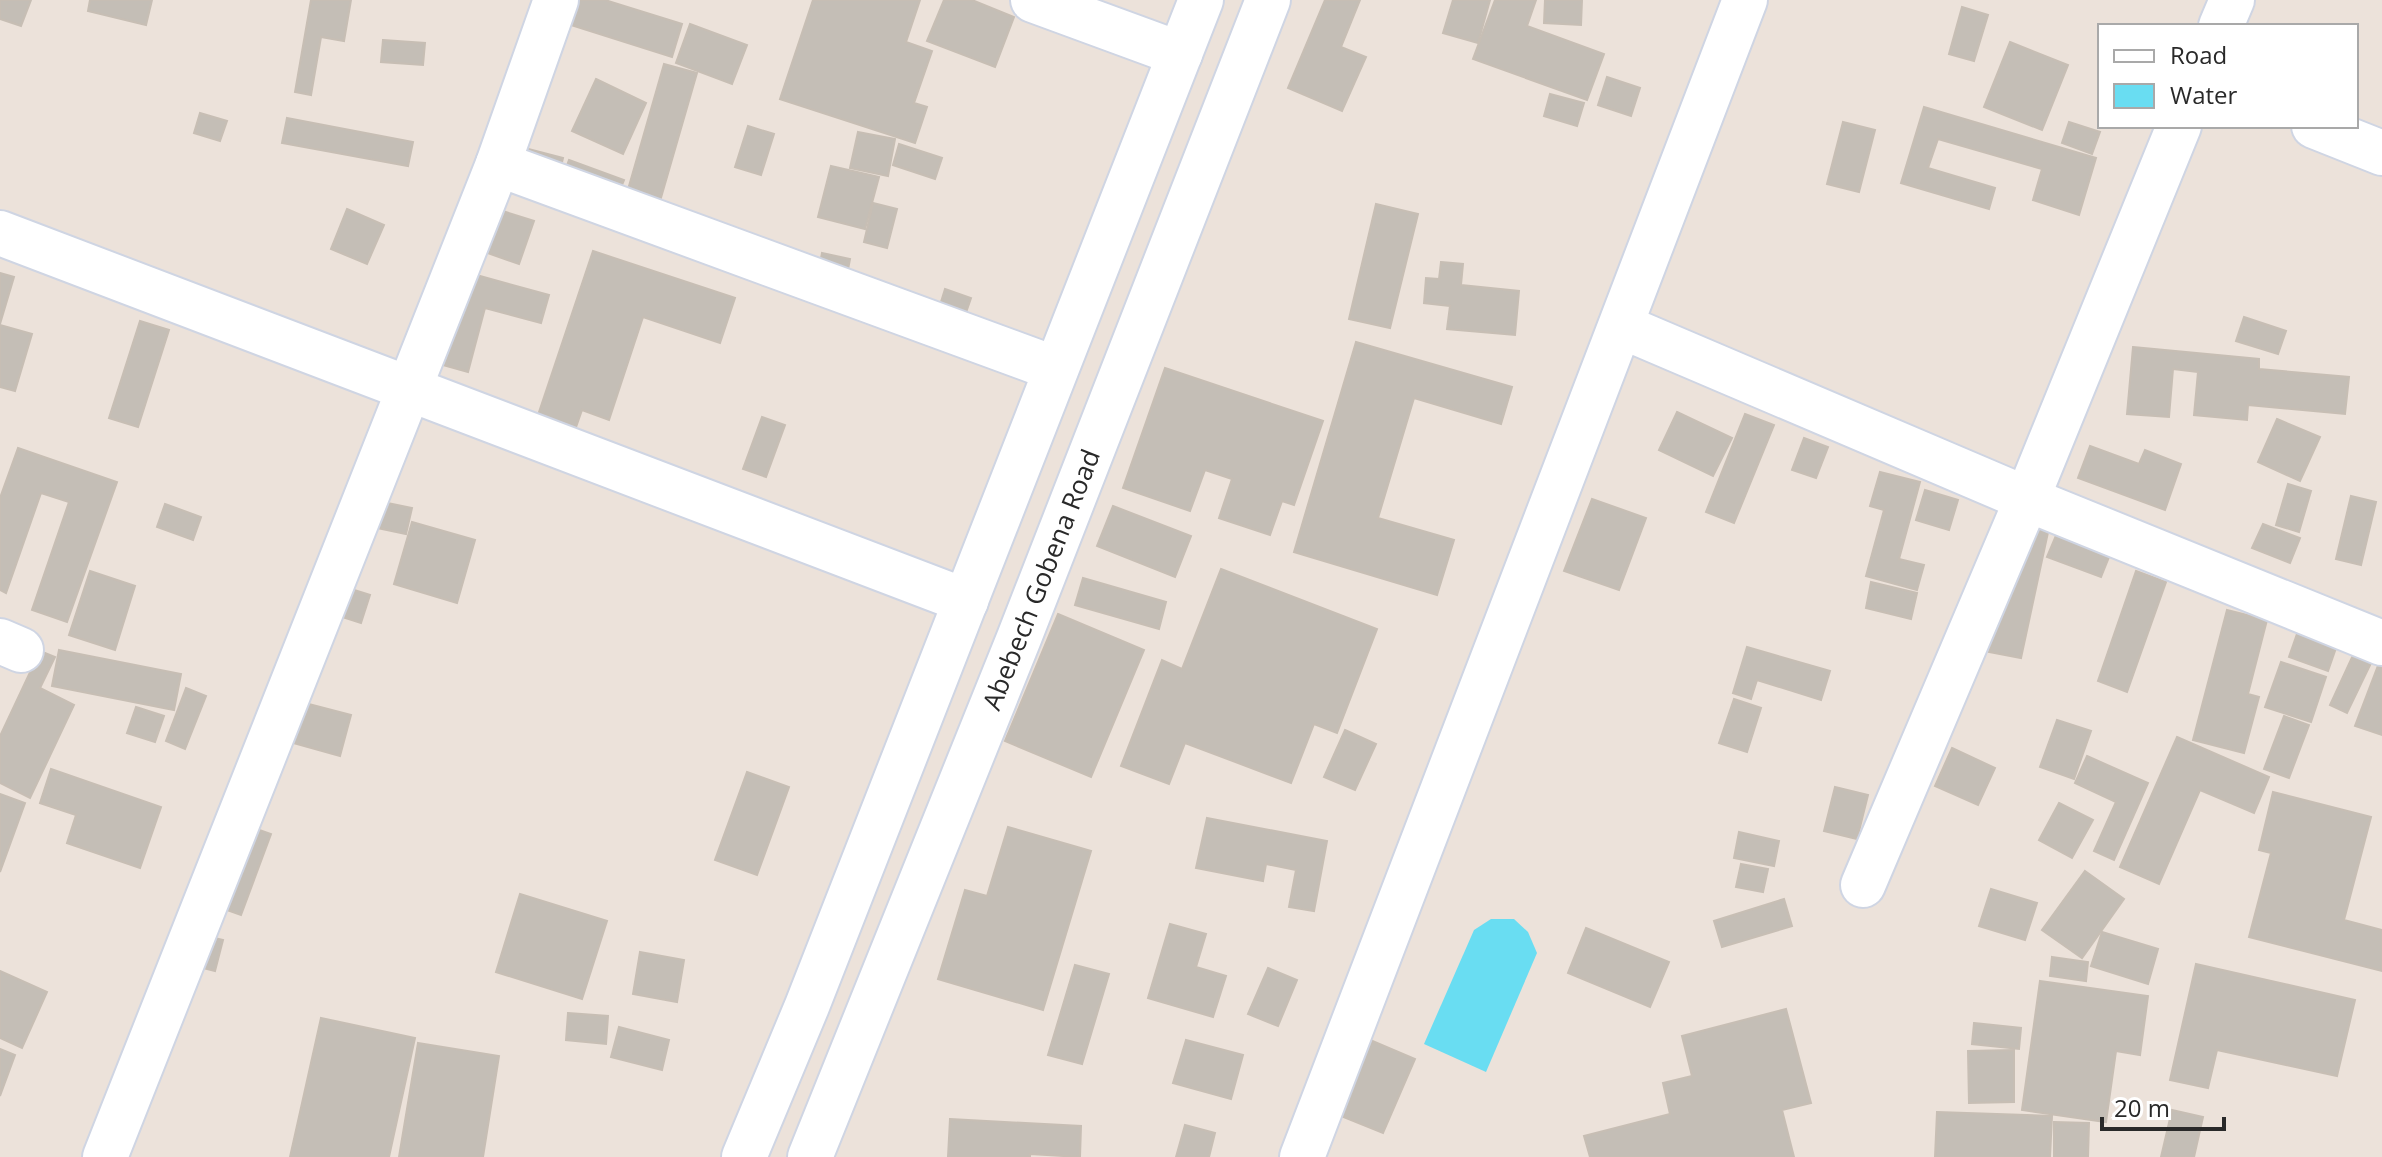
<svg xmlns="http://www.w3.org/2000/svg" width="2382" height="1157" font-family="'Open Sans',sans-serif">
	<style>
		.water { fill: #69ddf2 }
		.building { fill: #c4beb6; stroke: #c7beb4; stroke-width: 2 }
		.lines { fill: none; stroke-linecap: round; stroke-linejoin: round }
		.street-casing { stroke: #cfd5e3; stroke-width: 48 }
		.secondary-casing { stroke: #cfd5e3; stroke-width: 48 }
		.street { stroke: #fff; stroke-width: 44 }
		.secondary { stroke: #fff; stroke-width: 44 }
		.labels { text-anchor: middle; stroke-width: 7; stroke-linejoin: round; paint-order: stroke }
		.street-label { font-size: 26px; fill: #292929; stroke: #fff }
	</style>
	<rect width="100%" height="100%" fill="#ece2da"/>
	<path class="water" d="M 1491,919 L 1514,919 L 1528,932 L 1537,953 L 1486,1072 L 1424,1044 L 1474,930 Z"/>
	<g class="building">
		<path d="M 0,0 L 31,0 L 21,26 L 0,19 Z"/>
		<path d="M 90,0 L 152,0 L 146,25 L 88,11 Z"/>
		<path d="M 311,0 L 351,0 L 344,41 L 321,37 L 311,95 L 295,92 Z"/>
		<path d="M 551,0 L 605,0 L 682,24 L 672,57 L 546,17 Z"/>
		<path d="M 813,0 L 920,0 L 906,42 L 932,51 L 914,103 L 927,107 L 915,143 L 780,99 Z"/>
		<path d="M 944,0 L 972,0 L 1014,17 L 995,67 L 927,41 Z"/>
		<path d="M 1325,0 L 1360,0 L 1341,47 L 1366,57 L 1342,111 L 1288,88 Z"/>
		<path d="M 1453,0 L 1490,0 L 1478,43 L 1443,33 Z"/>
		<path d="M 1495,0 L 1536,0 L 1527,26 L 1604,54 L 1587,100 L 1473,59 Z"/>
		<path d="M 1545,0 L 1582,0 L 1581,25 L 1544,23 Z"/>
		<path d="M 1962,7 L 1988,15 L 1974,61 L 1949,54 Z"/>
		<path d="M 690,24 L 747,45 L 732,84 L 676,63 Z"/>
		<path d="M 383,40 L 425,43 L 423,65 L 381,62 Z"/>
		<path d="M 2010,42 L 2068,65 L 2042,130 L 1984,107 Z"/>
		<path d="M 664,64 L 697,73 L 656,215 L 623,207 Z"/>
		<path d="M 1607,77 L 1640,88 L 1631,116 L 1598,105 Z"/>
		<path d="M 596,79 L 646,103 L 623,154 L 572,131 Z"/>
		<path d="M 1550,94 L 1584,103 L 1577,126 L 1544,116 Z"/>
		<path d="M 1924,107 L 2096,158 L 2079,215 L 2033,200 L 2042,169 L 1938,139 L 1928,168 L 1995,188 L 1989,209 L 1901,183 Z"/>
		<path d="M 200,113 L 227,121 L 220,141 L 194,133 Z"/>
		<path d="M 287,118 L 413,142 L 408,166 L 282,143 Z"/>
		<path d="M 1843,122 L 1875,130 L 1859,192 L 1827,184 Z"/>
		<path d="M 2069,122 L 2100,132 L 2092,154 L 2062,143 Z"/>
		<path d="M 748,126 L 774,134 L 761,175 L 735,167 Z"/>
		<path d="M 858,132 L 895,139 L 888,176 L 850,168 Z"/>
		<path d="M 899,144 L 942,158 L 935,179 L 893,165 Z"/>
		<path d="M 513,145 L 563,158 L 558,179 Z"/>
		<path d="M 569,160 L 624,180 L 615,202 L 561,181 Z"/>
		<path d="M 831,166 L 879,177 L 865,229 L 818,217 Z"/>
		<path d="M 873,203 L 897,209 L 887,248 L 864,242 Z"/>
		<path d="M 1376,204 L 1418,214 L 1390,328 L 1349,319 Z"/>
		<path d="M 493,208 L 534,221 L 519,264 L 479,250 Z"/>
		<path d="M 347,209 L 384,225 L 367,264 L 331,249 Z"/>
		<path d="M 593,251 L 735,298 L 720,343 L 643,317 L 609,420 L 582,410 L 575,430 L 537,418 Z"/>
		<path d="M 822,253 L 850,259 L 845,285 L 817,279 Z"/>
		<path d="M 1441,262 L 1463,264 L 1461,285 L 1519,291 L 1515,335 L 1447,329 L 1450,306 L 1424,303 L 1426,278 L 1439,279 Z"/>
		<path d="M 462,271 L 549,295 L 541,323 L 485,308 L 468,372 L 436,363 Z"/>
		<path d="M 0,273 L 14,277 L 0,324 Z"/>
		<path d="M 945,289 L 971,298 L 962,324 L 937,315 Z"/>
		<path d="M 2244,317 L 2286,331 L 2278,354 L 2236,341 Z"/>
		<path d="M 140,321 L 169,330 L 138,427 L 109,418 Z"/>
		<path d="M 0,325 L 32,334 L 15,391 L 0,387 Z"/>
		<path d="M 1356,342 L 1512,387 L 1501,424 L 1414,398 L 1378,518 L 1454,540 L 1437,595 L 1294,552 Z"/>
		<path d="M 2133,347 L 2259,359 L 2259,369 L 2349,377 L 2345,414 L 2248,405 L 2247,420 L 2194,415 L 2198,372 L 2173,369 L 2169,417 L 2127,414 Z"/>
		<path d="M 1165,368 L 1323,421 L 1294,505 L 1282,501 L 1270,535 L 1219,518 L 1232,479 L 1205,470 L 1190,511 L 1123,488 Z"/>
		<path d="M 1677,412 L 1732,438 L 1713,476 L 1659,450 Z"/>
		<path d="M 1745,414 L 1774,425 L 1734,523 L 1706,512 Z"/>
		<path d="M 762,417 L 785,425 L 766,477 L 743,469 Z"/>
		<path d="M 2277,419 L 2320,437 L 2300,481 L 2258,462 Z"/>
		<path d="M 1804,438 L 1828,447 L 1816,478 L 1792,470 Z"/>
		<path d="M 2090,446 L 2139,464 L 2145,450 L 2181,464 L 2165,510 L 2078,478 Z"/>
		<path d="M 18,448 L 117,482 L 67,622 L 32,610 L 69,502 L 41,493 L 6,593 L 0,590 L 0,498 Z"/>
		<path d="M 1880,472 L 1920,482 L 1899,559 L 1924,565 L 1917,590 L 1866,576 L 1884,510 L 1870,506 Z"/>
		<path d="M 2288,484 L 2311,491 L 2299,532 L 2276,525 Z"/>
		<path d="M 1925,490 L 1958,500 L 1949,530 L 1916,520 Z"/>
		<path d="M 2351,496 L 2376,502 L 2361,565 L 2336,559 Z"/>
		<path d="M 368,499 L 412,508 L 406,534 L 363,525 Z"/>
		<path d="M 1592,499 L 1646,518 L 1619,590 L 1564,571 Z"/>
		<path d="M 165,504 L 201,517 L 193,540 L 157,527 Z"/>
		<path d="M 1113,506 L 1191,536 L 1175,577 L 1097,546 Z"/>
		<path d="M 2017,516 L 2050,523 L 2021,658 L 1989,652 Z"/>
		<path d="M 412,522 L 475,540 L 457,603 L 394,584 Z"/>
		<path d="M 2263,524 L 2300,538 L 2290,563 L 2252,548 Z"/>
		<path d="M 2060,526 L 2113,547 L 2101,577 L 2047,557 Z"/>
		<path d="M 1221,569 L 1377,629 L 1337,733 L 1314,724 L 1291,783 L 1185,743 L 1169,784 L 1121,766 L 1162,660 L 1182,669 Z"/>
		<path d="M 90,571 L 135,586 L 115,650 L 69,635 Z"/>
		<path d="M 2136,571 L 2166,582 L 2127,692 L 2098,681 Z"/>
		<path d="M 1083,578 L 1166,602 L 1159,629 L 1075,605 Z"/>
		<path d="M 1871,582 L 1917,593 L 1911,619 L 1866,608 Z"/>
		<path d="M 335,584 L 370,595 L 361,623 L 327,612 Z"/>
		<path d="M 2227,610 L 2267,620 L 2248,694 L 2259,697 L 2244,753 L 2193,740 Z"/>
		<path d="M 1058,614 L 1144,650 L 1091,777 L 1005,741 Z"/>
		<path d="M 2298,631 L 2337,645 L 2328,671 L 2289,657 Z"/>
		<path d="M 1747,647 L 1830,671 L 1821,700 L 1757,680 L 1751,699 L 1733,693 Z"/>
		<path d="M 59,650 L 181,674 L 174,710 L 52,686 Z"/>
		<path d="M 40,651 L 55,657 L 40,688 L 74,705 L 30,798 L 0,783 L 0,736 Z"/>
		<path d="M 2354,653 L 2372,661 L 2347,713 L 2330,705 Z"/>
		<path d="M 2281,662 L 2326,677 L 2311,722 L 2265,707 Z"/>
		<path d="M 2379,663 L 2382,664 L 2382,735 L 2355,726 Z"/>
		<path d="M 186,688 L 206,696 L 185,749 L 166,741 Z"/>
		<path d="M 1734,699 L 1761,708 L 1747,752 L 1719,743 Z"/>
		<path d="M 301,702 L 351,715 L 340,756 L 290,742 Z"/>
		<path d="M 136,707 L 164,716 L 155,742 L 127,733 Z"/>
		<path d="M 2284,716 L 2309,725 L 2289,778 L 2264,769 Z"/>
		<path d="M 2057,720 L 2091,731 L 2074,779 L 2040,767 Z"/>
		<path d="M 1345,730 L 1376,744 L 1355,790 L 1324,777 Z"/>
		<path d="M 2177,737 L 2269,777 L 2254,813 L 2200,790 L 2159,884 L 2120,867 Z"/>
		<path d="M 1952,748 L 1995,768 L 1978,805 L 1935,786 Z"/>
		<path d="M 2087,756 L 2148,783 L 2114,860 L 2094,851 L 2116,802 L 2075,783 Z"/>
		<path d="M 51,769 L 161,807 L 140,868 L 67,843 L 76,815 L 40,803 Z"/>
		<path d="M 747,772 L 789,787 L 757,875 L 715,860 Z"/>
		<path d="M 1835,787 L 1868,795 L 1857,839 L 1824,831 Z"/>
		<path d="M 2273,792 L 2371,817 L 2344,920 L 2382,930 L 2382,971 L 2249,937 L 2271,853 L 2259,850 Z"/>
		<path d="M 0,794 L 25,803 L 0,872 Z"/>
		<path d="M 2059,803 L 2093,820 L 2072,858 L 2039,840 Z"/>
		<path d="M 1207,818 L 1327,841 L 1314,911 L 1289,907 L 1296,870 L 1266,864 L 1263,881 L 1196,868 Z"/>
		<path d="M 237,822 L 271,834 L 241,915 L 207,903 Z"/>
		<path d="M 1008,827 L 1091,851 L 1043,1010 L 938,979 L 965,890 L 987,896 Z"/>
		<path d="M 1739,832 L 1779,841 L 1774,866 L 1734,858 Z"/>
		<path d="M 1741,864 L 1768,869 L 1763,892 L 1736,887 Z"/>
		<path d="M 2085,871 L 2124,899 L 2082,958 L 2042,930 Z"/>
		<path d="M 1991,889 L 2037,903 L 2025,940 L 1979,926 Z"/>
		<path d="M 520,894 L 607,921 L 582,999 L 496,972 Z"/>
		<path d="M 1784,899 L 1792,926 L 1722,947 L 1714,921 Z"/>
		<path d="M 1170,924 L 1206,934 L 1196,967 L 1226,976 L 1213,1017 L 1148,998 Z"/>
		<path d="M 1586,928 L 1669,962 L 1650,1007 L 1568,973 Z"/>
		<path d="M 189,932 L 223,940 L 215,971 L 180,962 Z"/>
		<path d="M 2102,932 L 2158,949 L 2148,984 L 2091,966 Z"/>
		<path d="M 640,952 L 684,960 L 677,1002 L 633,994 Z"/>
		<path d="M 2052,957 L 2088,962 L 2086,981 L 2050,976 Z"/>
		<path d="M 2196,964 L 2355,1000 L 2337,1076 L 2217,1050 L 2208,1088 L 2170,1080 Z"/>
		<path d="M 1075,965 L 1109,974 L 1082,1064 L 1048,1055 Z"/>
		<path d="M 1268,968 L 1297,980 L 1278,1026 L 1248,1014 Z"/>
		<path d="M 0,971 L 47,992 L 22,1048 L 0,1038 Z"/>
		<path d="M 2040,981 L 2148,996 L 2140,1055 L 2116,1051 L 2106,1122 L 2022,1110 Z"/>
		<path d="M 1786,1009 L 1811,1103 L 1782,1110 L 1794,1157 L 1590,1157 L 1584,1136 L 1670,1114 L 1663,1083 L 1692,1076 L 1682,1036 Z"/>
		<path d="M 568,1013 L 608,1016 L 606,1044 L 566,1040 Z"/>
		<path d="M 321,1018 L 415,1038 L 389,1157 L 290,1157 Z"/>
		<path d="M 1974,1023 L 2021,1028 L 2019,1049 L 1972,1044 Z"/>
		<path d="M 619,1027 L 669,1040 L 662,1070 L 611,1057 Z"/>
		<path d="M 1363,1037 L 1415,1059 L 1383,1133 L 1331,1112 Z"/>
		<path d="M 1186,1040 L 1243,1055 L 1231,1099 L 1173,1083 Z"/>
		<path d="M 418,1043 L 499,1056 L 483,1157 L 399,1157 Z"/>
		<path d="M 0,1049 L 15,1055 L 0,1096 Z"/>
		<path d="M 2014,1050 L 2014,1102 L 1969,1103 L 1968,1051 Z"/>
		<path d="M 2172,1110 L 2203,1117 L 2194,1157 L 2161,1157 Z"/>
		<path d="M 1937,1112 L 2052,1116 L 2050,1157 L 1935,1157 Z"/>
		<path d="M 950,1119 L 1081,1126 L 1080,1157 L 1030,1154 L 1030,1157 L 948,1157 Z"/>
		<path d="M 2054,1122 L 2089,1123 L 2088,1157 L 2054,1157 Z"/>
		<path d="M 1185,1125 L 1215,1133 L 1209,1157 L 1176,1157 Z"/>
	</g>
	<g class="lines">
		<defs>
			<g id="street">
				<path d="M 1033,0 L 1180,54"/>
				<path d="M 2221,26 L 2232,0"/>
				<path d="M 2314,126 L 2382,153"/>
				<path d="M 498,164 L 1056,369"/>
				<path d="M 0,233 L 966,601"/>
				<path d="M 1621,326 L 2027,499 L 2382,643"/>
				<path d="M 0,641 L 21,650"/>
				<path d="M 1863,885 L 2027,499 L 2179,126"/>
				<path d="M 105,1157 L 498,164 L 556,0"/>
				<path d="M 1302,1157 L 1745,0"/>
			</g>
			<g id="secondary">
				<path d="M 744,1157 L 807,1006 L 1201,0"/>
				<path id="s1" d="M 810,1157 L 1019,638 L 1268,0"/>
			</g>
		</defs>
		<use href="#street" class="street-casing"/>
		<use href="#secondary" class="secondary-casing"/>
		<use href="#street" class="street"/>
		<use href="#secondary" class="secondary"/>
	</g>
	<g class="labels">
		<g class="street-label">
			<text dy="9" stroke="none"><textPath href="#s1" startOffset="622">Abebech Gobena Road</textPath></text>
		</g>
	</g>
	<rect x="2098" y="24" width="260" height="104" fill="#ffffff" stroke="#a9a9a9" stroke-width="2"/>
	<rect x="2114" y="50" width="40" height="12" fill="#ffffff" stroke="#a9a9a9" stroke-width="2"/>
	<text x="2170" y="64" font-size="24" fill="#292929">Road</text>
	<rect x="2114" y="84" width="40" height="24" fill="#69ddf2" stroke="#a9a9a9" stroke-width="2"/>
	<text x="2170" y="104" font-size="24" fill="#292929">Water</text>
	<path d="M2102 1117v12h122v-12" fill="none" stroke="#292929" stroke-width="4"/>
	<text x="2114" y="1117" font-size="24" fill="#292929" stroke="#ffffff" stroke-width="6" paint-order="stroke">20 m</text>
</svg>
